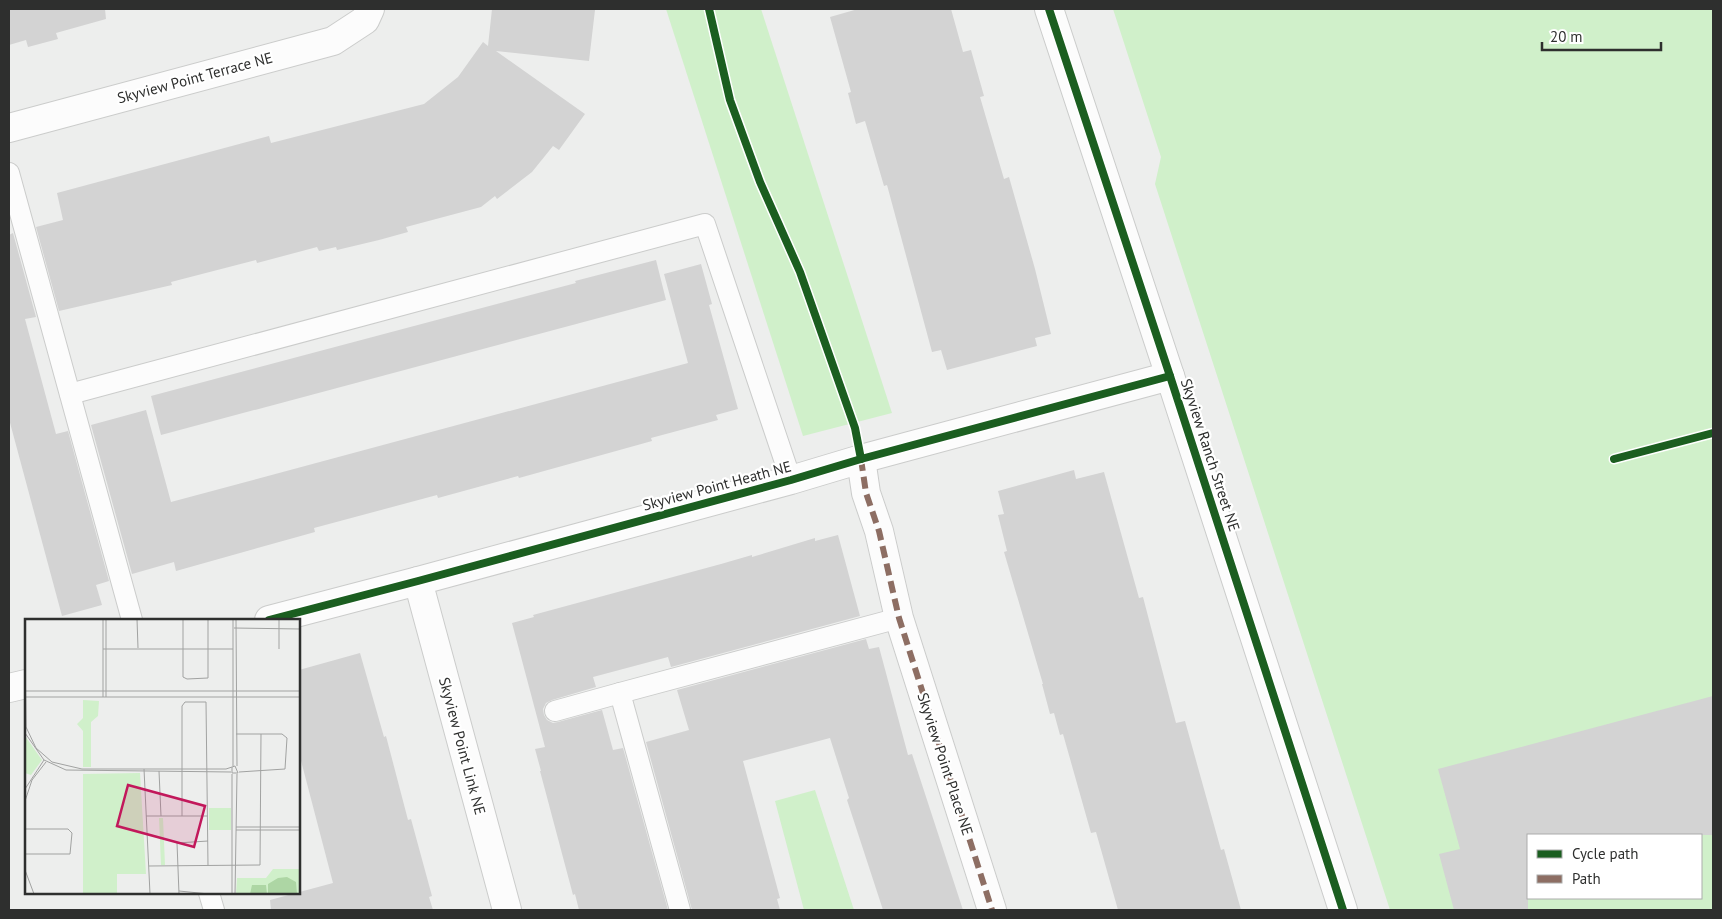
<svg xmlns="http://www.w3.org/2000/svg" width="1722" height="919" font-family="'PT Sans',sans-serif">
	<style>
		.green { fill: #d0f0ca; fill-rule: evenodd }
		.building { fill: #d3d3d3 }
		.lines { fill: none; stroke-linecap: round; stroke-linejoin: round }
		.service-casing { stroke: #cbcccb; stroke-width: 22 }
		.minor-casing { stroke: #cbcccb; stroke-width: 30 }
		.service { stroke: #fcfcfc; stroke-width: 20 }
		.minor { stroke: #fcfcfc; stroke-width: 28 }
		.quiet { stroke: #8d6e63; stroke-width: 6; stroke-dasharray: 12 6; stroke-linecap: butt }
		.cycleway-casing { stroke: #fff; stroke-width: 11 }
		.cycleway { stroke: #1b5e20; stroke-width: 8 }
		.labels { text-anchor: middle; stroke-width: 4.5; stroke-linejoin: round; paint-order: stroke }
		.street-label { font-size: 15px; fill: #2e2f2e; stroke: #fff }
		.inset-road { fill: none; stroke: #a1a2a1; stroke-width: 1 }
		.view { fill: #c2185b; fill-opacity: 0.15; stroke: #c2185b; stroke-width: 2.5 }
		.inset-edge { fill: none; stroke: #2e2f2e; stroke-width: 2.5 }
	</style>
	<rect width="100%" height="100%" fill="#edeeed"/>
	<g class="green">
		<path d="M 666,9 L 761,9 L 892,413 L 803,436 Z"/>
		<path d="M 1113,9 L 1713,9 L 1713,910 L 1390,910 L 1155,184 L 1161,157 ZM 1528,835 L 1701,835 L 1701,898 L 1528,898 Z"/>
		<path d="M 815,790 L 854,910 L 804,910 L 775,801 Z"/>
	</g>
	<g class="building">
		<path d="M 9,9 L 105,9 L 106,19 L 56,33 L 58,39 L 28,47 L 26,40 L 9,45 Z"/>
		<path d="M 492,9 L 579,9 L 595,10 L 589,61 L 496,51 L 585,114 L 559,150 L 553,146 L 532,172 L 497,199 L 495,196 L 481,207 L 406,227 L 408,232 L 379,240 L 337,250 L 336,247 L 319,251 L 317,247 L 257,263 L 256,260 L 171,282 L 172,285 L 59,311 L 36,227 L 63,220 L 57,193 L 269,136 L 271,143 L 424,104 L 458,77 L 483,42 L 488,46 Z"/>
		<path d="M 858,9 L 951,9 L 963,52 L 971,50 L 984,96 L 980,97 L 1004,179 L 1009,177 L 1035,269 L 1051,334 L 1035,338 L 1037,346 L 947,370 L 941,350 L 932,352 L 887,185 L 884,186 L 865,121 L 856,124 L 848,93 L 851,92 L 830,17 Z"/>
		<path d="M 13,233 L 36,317 L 25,319 L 56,434 L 68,431 L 109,581 L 96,585 L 102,605 L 62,616 L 9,419 L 9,235 Z"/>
		<path d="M 656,260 L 666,300 L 161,435 L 151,396 L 576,283 L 575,281 Z"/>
		<path d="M 701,264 L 712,304 L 709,305 L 738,409 L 716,415 L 718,420 L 651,438 L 652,441 L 519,478 L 518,476 L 438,498 L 437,495 L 314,528 L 315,532 L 176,571 L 174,562 L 132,574 L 91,425 L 146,410 L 171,502 L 688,363 L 664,274 Z"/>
		<path d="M 1074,470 L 1076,479 L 1104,472 L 1139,598 L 1143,597 L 1176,723 L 1185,721 L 1221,850 L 1224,849 L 1241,910 L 1118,910 L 1096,832 L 1091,833 L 1063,734 L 1060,735 L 1054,713 L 1050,714 L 1042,684 L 1043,684 L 1004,552 L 1007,551 L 998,515 L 1004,514 L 998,491 Z"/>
		<path d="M 838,535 L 860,616 L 671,667 L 668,657 L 593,677 L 596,687 L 552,700 L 546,703 L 543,709 L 544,715 L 547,720 L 553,723 L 558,722 L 602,710 L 613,750 L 623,748 L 668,910 L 579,910 L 575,894 L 573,895 L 540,771 L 541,771 L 535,749 L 545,747 L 512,623 L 534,617 L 533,615 L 721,564 L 752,555 L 752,557 L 815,538 L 815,541 Z"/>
		<path d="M 866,639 L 869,649 L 879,647 L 908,755 L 912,754 L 963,910 L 883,910 L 847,800 L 849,798 L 830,738 L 743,761 L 780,898 L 777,899 L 780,910 L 692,910 L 646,742 L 689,730 L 677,690 Z"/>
		<path d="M 360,653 L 384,737 L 386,736 L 408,820 L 411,819 L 432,896 L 429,897 L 433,910 L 271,910 L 270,900 L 333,883 L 299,753 L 299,670 Z"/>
		<path d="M 1713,696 L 1713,835 L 1528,835 L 1528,910 L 1454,910 L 1439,854 L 1460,849 L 1438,769 Z"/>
	</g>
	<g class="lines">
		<defs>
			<g id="service">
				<path d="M 9,173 L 132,620"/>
				<path d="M 70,394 L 705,224 L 791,480"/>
				<path d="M 555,711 L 620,693"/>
				<path d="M 209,893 L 214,910"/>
				<path d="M 680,910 L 620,693 L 899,618"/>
			</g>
			<g id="minor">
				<path d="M 1049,9 L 1170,376 L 1343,910"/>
				<path d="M 9,128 L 333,41 L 365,20 L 370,9"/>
				<path d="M 861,459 L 866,493 L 879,531 L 899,618 L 992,910"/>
				<path d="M 418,581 L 507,910"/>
				<path d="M 269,620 L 418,581 L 791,480 L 861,459 L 1170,376"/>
				<path d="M 9,688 L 26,684"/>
			</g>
		</defs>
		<use href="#service" class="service-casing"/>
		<use href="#minor" class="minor-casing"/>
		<use href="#service" class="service"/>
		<use href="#minor" class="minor"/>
		<path class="quiet" d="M 861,459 L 866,493 L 879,531 L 899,618 L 992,910"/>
		<defs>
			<g id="cycleway">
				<path d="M 709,9 L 730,100 L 760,182 L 800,272 L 855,428 L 861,459"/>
				<path d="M 1049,9 L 1170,376 L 1343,910"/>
				<path d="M 1614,459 L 1713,433"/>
				<path d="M 269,620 L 418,581 L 791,480 L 861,459 L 1170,376"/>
			</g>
		</defs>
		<use href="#cycleway" class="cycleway-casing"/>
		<use href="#cycleway" class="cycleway"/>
	</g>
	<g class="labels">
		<g class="street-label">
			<text transform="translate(195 78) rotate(-15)" y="5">Skyview Point Terrace NE</text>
			<text transform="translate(1210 455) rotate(72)" y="5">Skyview Ranch Street NE</text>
			<text transform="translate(717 486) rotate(-15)" y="5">Skyview Point Heath NE</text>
			<text transform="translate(462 746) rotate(75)" y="5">Skyview Point Link NE</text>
			<text transform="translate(945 764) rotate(72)" y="5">Skyview Point Place NE</text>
		</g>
	</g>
	<g transform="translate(25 619)">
		<rect width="275" height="275" fill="#edeeed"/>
		<path d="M 58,81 L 74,82 L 73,97 L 66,103 L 66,148 L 58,148 L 58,112 L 52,105 L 58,99 ZM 0,117 L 17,141 L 6,156 L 0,154 ZM 115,154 L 121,255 L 92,255 L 92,275 L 58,275 L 58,155 ZM 184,189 L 206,189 L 206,211 L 184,211 ZM 134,199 L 138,199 L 140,246 L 136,246 ZM 248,250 L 275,250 L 275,275 L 211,275 L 212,259 L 241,259 Z" fill="#d0f0ca"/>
		<path d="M 262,258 L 271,263 L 272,275 L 243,275 L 243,265 L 253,259 ZM 227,266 L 241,266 L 242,275 L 225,275 Z" fill="#add6a4"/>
		<path class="inset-road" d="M 112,0 L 113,29M 158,0 L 158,58 L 162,60 L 183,59 L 183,0M 211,0 L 212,147M 209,9 L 275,10M 78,30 L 208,30M 254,30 L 254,0M 0,31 L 1,108 L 11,129 L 27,143 L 57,150 L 201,150 L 210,147 L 213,154 L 207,154 L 207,148M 0,72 L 275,72M 0,78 L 275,78M 78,78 L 78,0M 81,78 L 81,0M 0,114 L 19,141 L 41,151 L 206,153M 211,115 L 257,115 L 262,119 L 260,150 L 214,153M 208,147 L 208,0M 119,150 L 125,275M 134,152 L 136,197M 0,170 L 19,141M 0,182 L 7,161 L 21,143M 121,197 L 183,197M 157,197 L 157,87 L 160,83 L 181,83 L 183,247M 211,208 L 275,208M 0,210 L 43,210 L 47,214 L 45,235 L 0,235M 211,211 L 275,211M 124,247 L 235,246 L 236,115M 0,251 L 9,275M 154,272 L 184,275M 154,275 L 152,224 L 183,222M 207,275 L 207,155M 210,275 L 212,155"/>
		<path class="view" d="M 103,166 L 180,187 L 169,228 L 92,207 Z"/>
		<rect width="275" height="275" class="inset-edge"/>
	</g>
	<rect width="1722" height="919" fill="none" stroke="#2e2f2e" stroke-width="20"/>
	<rect x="1527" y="834" width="175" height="65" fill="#ffffff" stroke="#abacab"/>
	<rect x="1537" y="850" width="25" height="8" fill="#1b5e20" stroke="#abacab"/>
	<text x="1572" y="859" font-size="15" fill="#2e2f2e">Cycle path</text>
	<rect x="1537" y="875" width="25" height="8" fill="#8d6e63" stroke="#abacab"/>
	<text x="1572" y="884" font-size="15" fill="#2e2f2e">Path</text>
	<path d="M1542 42v8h119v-8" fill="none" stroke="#2e2f2e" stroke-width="2.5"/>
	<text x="1550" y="42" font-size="15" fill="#2e2f2e" stroke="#ffffff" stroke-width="4" paint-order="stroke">20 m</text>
</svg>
